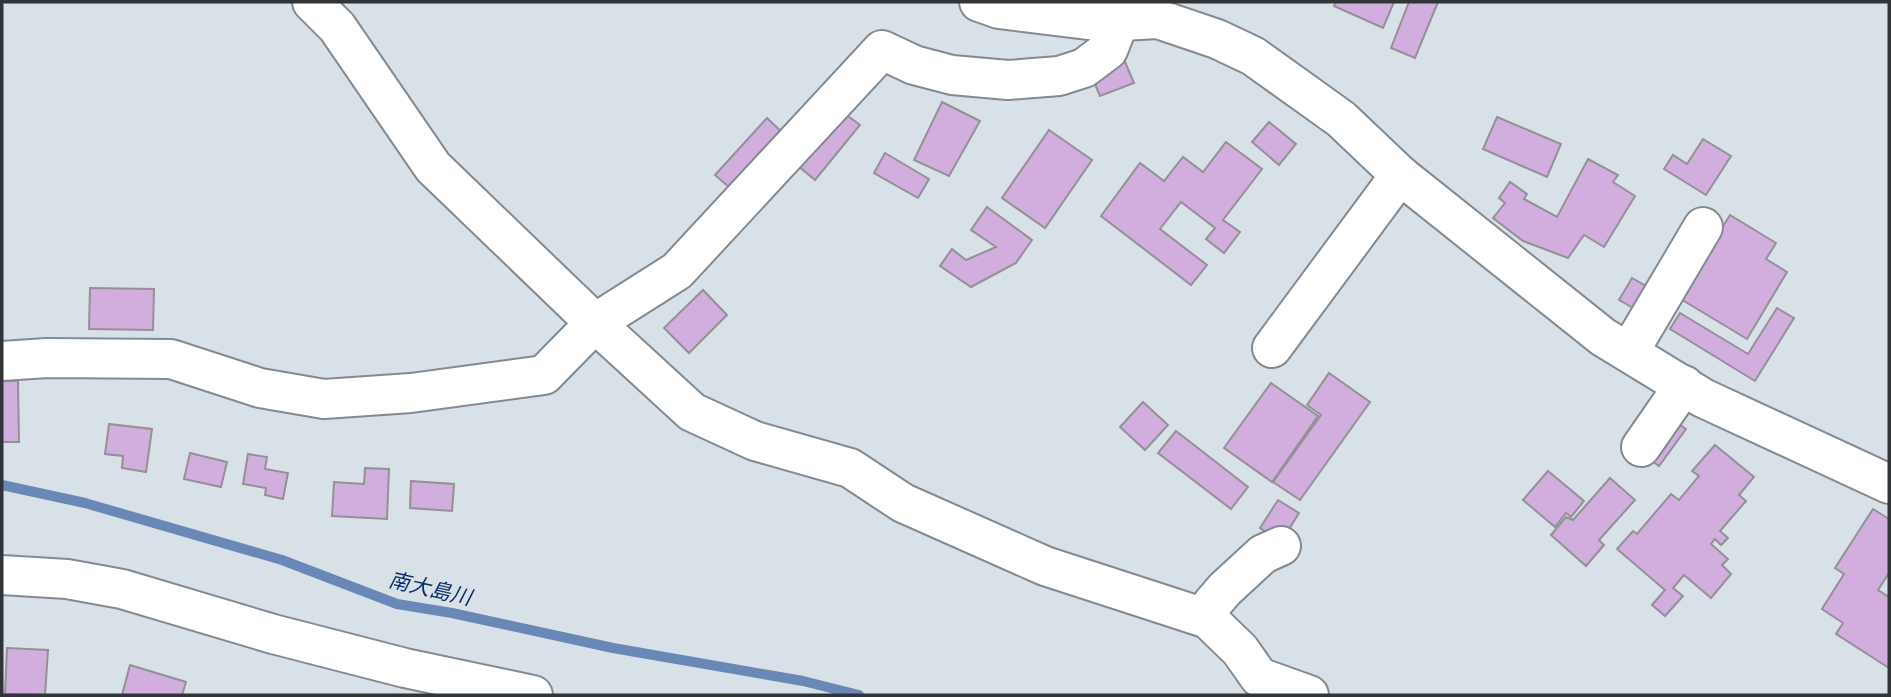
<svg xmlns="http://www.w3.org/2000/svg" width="1891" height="697" font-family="'Sofia Sans Condensed','Noto Sans JP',sans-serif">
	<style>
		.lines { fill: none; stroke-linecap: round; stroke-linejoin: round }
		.stream { stroke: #6a88b6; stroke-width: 10 }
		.building { fill: #d1aede; stroke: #958f97; stroke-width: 2 }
		.minor-casing { stroke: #838a91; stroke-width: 42 }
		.minor { stroke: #fff; stroke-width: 38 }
		.labels { text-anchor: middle; stroke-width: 5; stroke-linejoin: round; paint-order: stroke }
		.water-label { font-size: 21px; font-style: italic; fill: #0a2f67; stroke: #d9e1e8 }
	</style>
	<rect width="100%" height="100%" fill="#d9e1e8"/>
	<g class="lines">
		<path class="stream" d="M 2,485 L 85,503 L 282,560 L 397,604 L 452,613 L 613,648 L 803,681 L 859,695"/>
	</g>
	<g class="building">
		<path d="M 1336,2 L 1394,2 L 1383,28 L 1334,6 Z"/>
		<path d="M 1409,2 L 1438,2 L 1415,58 L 1391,48 Z"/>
		<path d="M 1125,62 L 1134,83 L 1100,96 L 1091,75 Z"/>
		<path d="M 942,102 L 980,121 L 949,176 L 914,160 Z"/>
		<path d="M 841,111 L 860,125 L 815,180 L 797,165 Z"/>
		<path d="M 1497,117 L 1561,144 L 1547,177 L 1483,149 Z"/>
		<path d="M 767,118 L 789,139 L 738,195 L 715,175 Z"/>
		<path d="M 1269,122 L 1296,144 L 1279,165 L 1252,142 Z"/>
		<path d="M 1049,130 L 1092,160 L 1045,228 L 1002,198 Z"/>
		<path d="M 1703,139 L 1731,156 L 1706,195 L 1664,169 L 1673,155 L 1687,164 Z"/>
		<path d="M 1226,142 L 1262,169 L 1223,220 L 1240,232 L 1224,253 L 1206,239 L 1215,228 L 1181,202 L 1160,229 L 1207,265 L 1191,285 L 1101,216 L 1140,163 L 1164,181 L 1183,157 L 1203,172 Z"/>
		<path d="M 885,153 L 929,179 L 918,198 L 874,173 Z"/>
		<path d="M 1588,159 L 1618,175 L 1613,182 L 1635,196 L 1604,247 L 1584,235 L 1568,258 L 1523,241 L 1493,218 L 1505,203 L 1499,198 L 1510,182 L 1527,194 L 1524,199 L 1557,217 Z"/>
		<path d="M 987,207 L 1032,240 L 1016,263 L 971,287 L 940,266 L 952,249 L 966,260 L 996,247 L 971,230 Z"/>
		<path d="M 1730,215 L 1776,243 L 1766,259 L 1787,272 L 1747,339 L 1679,298 Z"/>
		<path d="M 1632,278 L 1648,287 L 1635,309 L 1619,300 Z"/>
		<path d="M 90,288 L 154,289 L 153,330 L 89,329 Z"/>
		<path d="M 703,290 L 727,315 L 689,353 L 664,328 Z"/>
		<path d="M 1777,308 L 1794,318 L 1755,381 L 1670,329 L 1680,313 L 1748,354 Z"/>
		<path d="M 1329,373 L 1370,402 L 1300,500 L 1273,482 L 1321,415 L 1307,405 Z"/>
		<path d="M 2,381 L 18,381 L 19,442 L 2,442 Z"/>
		<path d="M 1271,383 L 1318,416 L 1272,482 L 1224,448 Z"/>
		<path d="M 1143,402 L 1168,425 L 1145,450 L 1120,427 Z"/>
		<path d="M 1675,421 L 1686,429 L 1659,466 L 1648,458 Z"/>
		<path d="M 109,424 L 152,429 L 146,472 L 122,468 L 123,456 L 105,454 Z"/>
		<path d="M 1176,431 L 1248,487 L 1231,509 L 1158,453 Z"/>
		<path d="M 1715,445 L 1754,477 L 1739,495 L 1746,501 L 1720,531 L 1728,538 L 1721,545 L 1715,539 L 1711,544 L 1728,559 L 1722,565 L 1731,574 L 1711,598 L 1684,575 L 1673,588 L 1683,596 L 1665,616 L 1652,605 L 1665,590 L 1617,549 L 1633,531 L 1637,534 L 1671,494 L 1679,500 L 1699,476 L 1692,471 Z"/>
		<path d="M 190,453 L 227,462 L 221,487 L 184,479 Z"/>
		<path d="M 248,454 L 267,457 L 265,469 L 288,473 L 283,499 L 265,495 L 266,488 L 243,484 Z"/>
		<path d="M 365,468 L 389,469 L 387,519 L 332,516 L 334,482 L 364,484 Z"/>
		<path d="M 1548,471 L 1584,501 L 1571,517 L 1566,513 L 1555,527 L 1523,500 Z"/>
		<path d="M 1610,478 L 1635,500 L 1599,540 L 1604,545 L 1586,566 L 1551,535 L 1566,517 L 1573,520 Z"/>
		<path d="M 411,481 L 454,484 L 452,511 L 410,508 Z"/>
		<path d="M 1278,500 L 1299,513 L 1281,542 L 1260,528 Z"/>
		<path d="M 1873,509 L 1889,519 L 1889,573 L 1878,590 L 1889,597 L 1889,668 L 1836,634 L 1843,623 L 1822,609 L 1844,574 L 1835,568 Z"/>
		<path d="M 7,648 L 48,650 L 45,695 L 5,694 Z"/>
		<path d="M 130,665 L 186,682 L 182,695 L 122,695 Z"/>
	</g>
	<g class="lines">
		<defs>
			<g id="minor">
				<path d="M 312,2 L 337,27 L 433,167 L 595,323 L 692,412 L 755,441 L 850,468 L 903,503 L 1045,566 L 1208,619 L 1240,650 L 1259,677 L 1309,695"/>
				<path d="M 979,2 L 999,9 L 1104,22 L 1158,19 L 1217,39 L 1253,56 L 1341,119 L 1400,175 L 1603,337 L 1703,398 L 1889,484"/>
				<path d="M 1272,348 L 1400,175"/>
				<path d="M 1629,352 L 1703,227"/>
				<path d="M 2,361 L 47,358 L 171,359 L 260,388 L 324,399 L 411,393 L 544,375 L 595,323 L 677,271 L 882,50 L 914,65 L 952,75 L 1008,80 L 1059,76 L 1084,68 L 1108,50 L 1119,22"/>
				<path d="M 1641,447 L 1684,385"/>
				<path d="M 2,575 L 67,579 L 122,589 L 273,634 L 405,668 L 533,695"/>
				<path d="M 1208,619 L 1212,604 L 1225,589 L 1263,554 L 1281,546"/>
			</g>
		</defs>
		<use href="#minor" class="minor-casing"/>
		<use href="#minor" class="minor"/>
	</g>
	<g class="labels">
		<g class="water-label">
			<text transform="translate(430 589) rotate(13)" y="7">南大島川</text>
		</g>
	</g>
	<rect width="1891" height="697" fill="none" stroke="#323538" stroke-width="7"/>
</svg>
